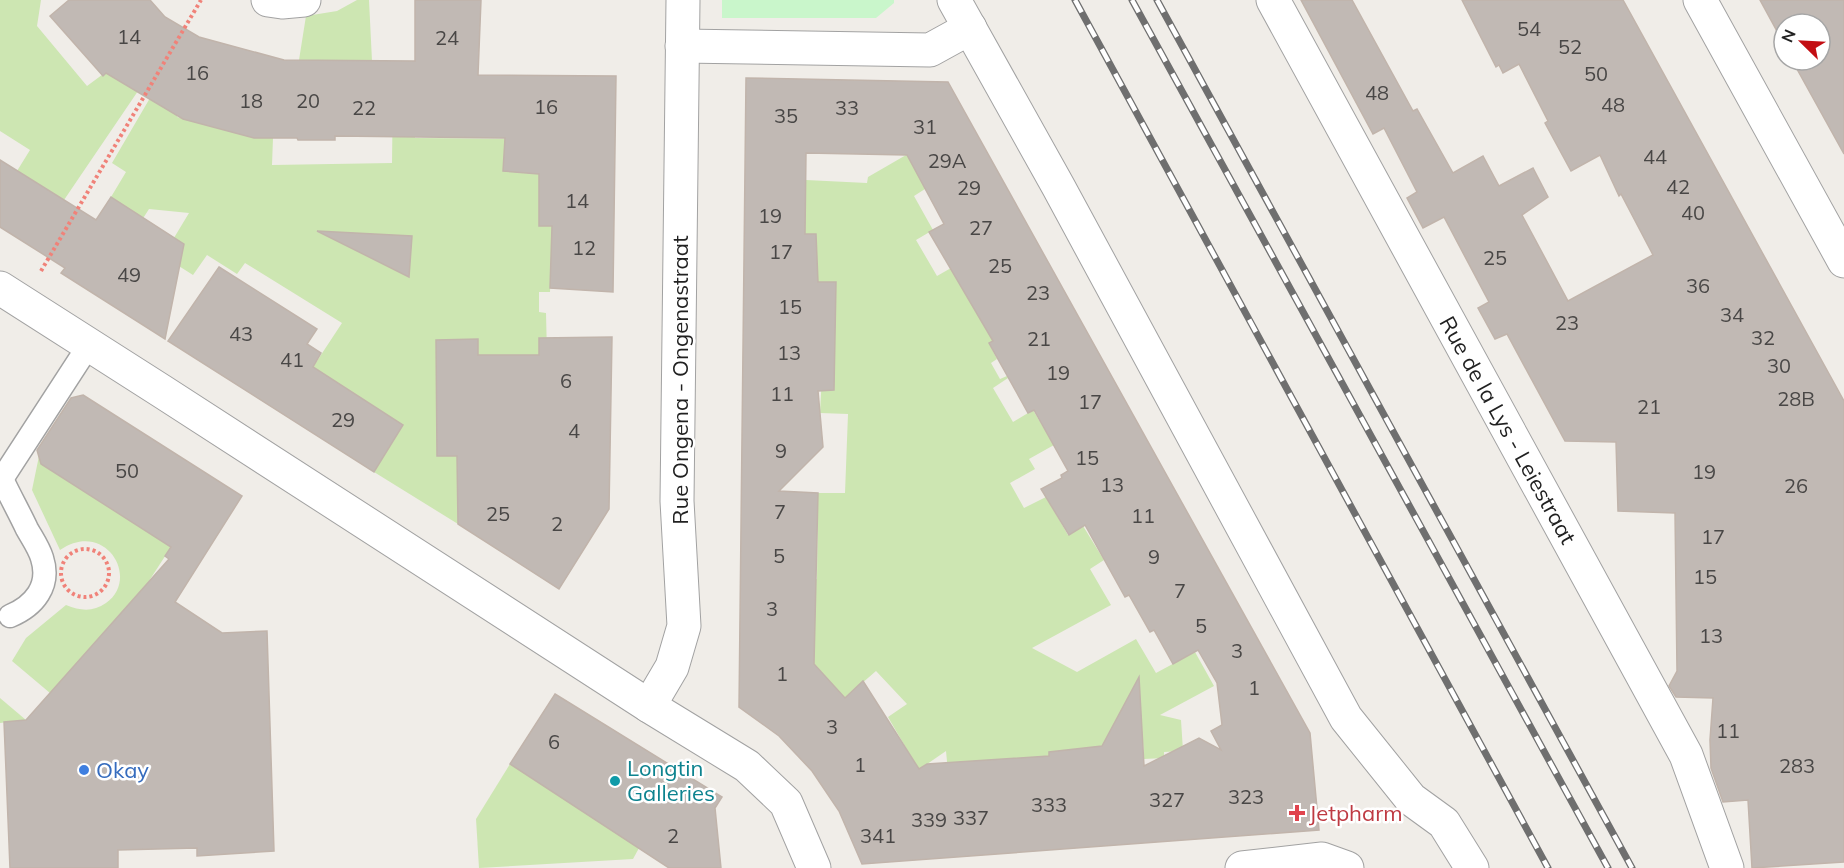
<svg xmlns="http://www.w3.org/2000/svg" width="1844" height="868" font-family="Mulish,sans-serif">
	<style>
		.grass { fill: #cde6b2 }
		.park { fill: #c9f6cb }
		.building { fill: #c1b9b4; stroke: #c1b4ab; stroke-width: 1.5; fill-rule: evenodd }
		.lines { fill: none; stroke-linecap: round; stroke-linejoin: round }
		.service-casing { stroke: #a2a2a2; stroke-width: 25 }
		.minor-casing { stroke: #a2a2a2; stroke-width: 35 }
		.path { stroke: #f08279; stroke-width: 4; stroke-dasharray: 3 3; stroke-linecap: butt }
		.service { stroke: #fff; stroke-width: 22 }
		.minor { stroke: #fff; stroke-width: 33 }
		.rail-casing { stroke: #6f6f6f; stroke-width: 7 }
		.rail { stroke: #fff; stroke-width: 4.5; stroke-dasharray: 14; stroke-linecap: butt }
		.shop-dot { fill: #3f7fe0; stroke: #fff; stroke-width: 2 }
		.culture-dot { fill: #0f9aa8; stroke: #fff; stroke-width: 2 }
		.health-dot { fill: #e0444e; stroke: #fff; stroke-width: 2 }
		.labels { text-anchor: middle; stroke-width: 5; stroke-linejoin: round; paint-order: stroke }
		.number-label { font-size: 20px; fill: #494746 }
		.street-label { font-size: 22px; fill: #212121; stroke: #fff }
		.culture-label { font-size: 22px; fill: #0d838f; stroke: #fff; text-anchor: start }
		.shop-label { font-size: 22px; fill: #366cbe; stroke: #fff; text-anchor: start }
		.health-label { font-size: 22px; fill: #be3a42; stroke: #fff; text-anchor: start }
	</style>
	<rect width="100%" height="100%" fill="#f0ede8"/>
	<g class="grass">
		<path d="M 0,0 L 41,0 L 37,26 L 87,86 L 106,72 L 138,91 L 64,200 L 17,171 L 30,150 L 0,131 Z"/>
		<path d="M 357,0 L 369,0 L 372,61 L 299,60 L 306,16 L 337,11 Z"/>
		<path d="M 393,80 L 415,80 L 415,138 L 539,139 L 539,226 L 556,226 L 551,268 L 550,292 L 539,292 L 539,312 L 546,313 L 547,355 L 479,453 L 478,340 L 437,456 L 457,456 L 458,524 L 374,472 L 403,425 L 313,367 L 342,323 L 245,263 L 237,274 L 207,255 L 193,275 L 163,256 L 189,213 L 149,209 L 133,234 L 132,211 L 111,197 L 126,172 L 112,163 L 150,98 L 178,114 L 177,117 L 252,137 L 273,138 L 272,165 L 392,163 Z"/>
		<path d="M 913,151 L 923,169 L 917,173 L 925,189 L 914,196 L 933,230 L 916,240 L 937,276 L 951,268 L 1013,329 L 989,343 L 997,359 L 991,363 L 1000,379 L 1007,376 L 1008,378 L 993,388 L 1013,422 L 1033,410 L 1054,445 L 1029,459 L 1035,469 L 1010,483 L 1024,508 L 1046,497 L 1068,535 L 1083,526 L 1104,560 L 1090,569 L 1111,605 L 1032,648 L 1077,672 L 1136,639 L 1156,673 L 1195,652 L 1214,686 L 1160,715 L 1181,720 L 1183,751 L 1164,752 L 1164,758 L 1144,759 L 1143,741 L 1124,741 L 1126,767 L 1087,749 L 1049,752 L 1049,761 L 949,782 L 946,751 L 888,791 L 881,773 L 913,760 L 888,717 L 907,704 L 876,671 L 845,698 L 814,664 L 814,627 L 812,580 L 817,579 L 818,493 L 845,493 L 848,414 L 820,413 L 822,375 L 833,374 L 836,283 L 802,282 L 817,270 L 816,234 L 794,234 L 794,201 L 805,200 L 806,180 L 867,183 L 868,177 Z"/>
		<path d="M 39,456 L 41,464 L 171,547 L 147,584 L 50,693 L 12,661 L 26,638 L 66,605 C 81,611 93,612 106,603 C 141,578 105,519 60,550 L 32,490 Z"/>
		<path d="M 0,698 L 26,720 L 0,723 Z"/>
		<path d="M 510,764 L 639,848 L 633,859 L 479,868 L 476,819 Z"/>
	</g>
	<path class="park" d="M 722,0 L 894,0 L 894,3 L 876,18 L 722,18 Z"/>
	<g class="building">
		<path d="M 69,0 L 150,0 L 165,17 L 199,37 L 284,60 L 415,61 L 415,0 L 481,0 L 478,75 L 616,76 L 613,292 L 550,288 L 552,226 L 539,226 L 539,174 L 503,171 L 505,138 L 335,136 L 335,140 L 298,140 L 297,138 L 254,138 L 183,119 L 106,73 L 103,76 L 50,16 Z"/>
		<path d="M 1301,0 L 1352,0 L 1413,111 L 1417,109 L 1453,173 L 1483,156 L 1499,186 L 1533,168 L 1548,197 L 1522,215 L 1568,301 L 1653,255 L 1621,194 L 1619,196 L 1600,155 L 1571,171 L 1545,123 L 1548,121 L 1519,64 L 1503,73 L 1499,65 L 1496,67 L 1462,0 L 1623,0 L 1844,401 L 1844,862 L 1752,868 L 1748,800 L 1723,802 L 1711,768 L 1710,740 L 1713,698 L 1676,697 L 1669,686 L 1677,671 L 1675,513 L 1618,511 L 1616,442 L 1565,441 L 1507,334 L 1495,339 L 1478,308 L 1489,302 L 1444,217 L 1423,228 L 1407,198 L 1417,192 L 1384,128 L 1373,134 Z"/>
		<path d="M 1760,0 L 1844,0 L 1844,154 L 1792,60 L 1820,60 L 1820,24 L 1784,24 L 1784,44 Z"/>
		<path d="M 746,78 L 948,82 L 1310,733 L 1319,830 L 862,864 L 839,811 L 812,771 L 779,736 L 739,707 ZM 806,153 L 907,155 L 944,224 L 929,232 L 993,341 L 989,343 L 1028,413 L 1034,410 L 1068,471 L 1061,475 L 1062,478 L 1041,489 L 1069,535 L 1085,525 L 1125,597 L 1129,595 L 1150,632 L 1154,630 L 1173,664 L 1198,650 L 1217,683 L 1222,725 L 1211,731 L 1221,750 L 1199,738 L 1144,766 L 1139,677 L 1102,746 L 1049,752 L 1049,756 L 927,764 L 919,769 L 863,681 L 845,698 L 814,664 L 818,493 L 779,491 L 823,447 L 818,391 L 834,390 L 836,282 L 818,282 L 816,234 L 805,234 Z"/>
		<path d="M 0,160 L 96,220 L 111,197 L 184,244 L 165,339 L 61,273 L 65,268 L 0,227 Z"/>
		<path d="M 317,231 L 412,236 L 409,277 Z"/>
		<path d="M 219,267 L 317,329 L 307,344 L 321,353 L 313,367 L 403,425 L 374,472 L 168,341 Z"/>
		<path d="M 612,337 L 609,509 L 559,589 L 458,524 L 457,456 L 437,456 L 436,340 L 478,339 L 478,355 L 539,355 L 539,338 Z"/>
		<path d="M 83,395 L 242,496 L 175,602 L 222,633 L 267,631 L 274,851 L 197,856 L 197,848 L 118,850 L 118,868 L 10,868 L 4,722 L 26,720 L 169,559 L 165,556 L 171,547 L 41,464 L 37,450 L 71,398 Z"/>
		<path d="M 555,694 L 722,797 L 715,808 L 721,868 L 669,868 L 510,764 Z"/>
	</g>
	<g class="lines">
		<defs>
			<g id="service">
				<path d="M 2,479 C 10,496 19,512 27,529 C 32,538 39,548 42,558 C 51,586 34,606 10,616"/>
				<path d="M 0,482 L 89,345"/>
			</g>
			<g id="minor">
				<path d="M 268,0 L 282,2 L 304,0"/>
				<path d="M 954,0 L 1058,186 L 1346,718 L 1411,799 L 1444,823 L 1472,868"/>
				<path d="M 1273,0 L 1686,755 L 1727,868"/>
				<path d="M 1700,0 L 1844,261"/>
				<path d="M 682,46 L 930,50 L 970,28"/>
				<path d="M 0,288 L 163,392 L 649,706 L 747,766 L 786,803 L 814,868"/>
				<path d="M 649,706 L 672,667 L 684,626 L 677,501 L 683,0"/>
				<path d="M 1242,868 L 1322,859 L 1347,868"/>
			</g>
		</defs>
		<use href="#service" class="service-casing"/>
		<use href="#minor" class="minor-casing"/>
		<g class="path">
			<path d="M 41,271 L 201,0"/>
			<circle cx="85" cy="573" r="24"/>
		</g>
		<use href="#service" class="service"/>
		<use href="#minor" class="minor"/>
		<defs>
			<g id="rail">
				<path d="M 1075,0 L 1548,868"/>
				<path d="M 1132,0 L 1608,868"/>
				<path d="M 1157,0 L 1632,868"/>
			</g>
		</defs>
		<use href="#rail" class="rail-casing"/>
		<use href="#rail" class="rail"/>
	</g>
	<circle class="shop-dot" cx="84" cy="770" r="6"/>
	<circle class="culture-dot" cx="615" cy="781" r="6"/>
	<path class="health-dot" d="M1294 804h6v6h6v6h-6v6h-6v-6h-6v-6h6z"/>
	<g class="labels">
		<g class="number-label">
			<text x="1529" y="36">54</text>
			<text x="129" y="44">14</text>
			<text x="447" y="45">24</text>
			<text x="1570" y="54">52</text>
			<text x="197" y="80">16</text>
			<text x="1596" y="81">50</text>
			<text x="1377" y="100">48</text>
			<text x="251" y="108">18</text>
			<text x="308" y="108">20</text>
			<text x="1613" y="112">48</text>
			<text x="546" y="114">16</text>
			<text x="364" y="115">22</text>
			<text x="847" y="115">33</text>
			<text x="786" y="123">35</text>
			<text x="925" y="134">31</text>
			<text x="1655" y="164">44</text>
			<text x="947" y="168">29A</text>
			<text x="1678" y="194">42</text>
			<text x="969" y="195">29</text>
			<text x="577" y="208">14</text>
			<text x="1693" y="220">40</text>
			<text x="770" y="223">19</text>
			<text x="981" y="235">27</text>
			<text x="584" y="255">12</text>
			<text x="781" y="259">17</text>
			<text x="1495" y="265">25</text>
			<text x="1000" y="273">25</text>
			<text x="129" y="282">49</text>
			<text x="1698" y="293">36</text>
			<text x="1038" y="300">23</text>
			<text x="790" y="314">15</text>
			<text x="1732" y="322">34</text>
			<text x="1567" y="330">23</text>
			<text x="241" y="341">43</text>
			<text x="1763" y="345">32</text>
			<text x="1039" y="346">21</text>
			<text x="789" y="360">13</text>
			<text x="292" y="367">41</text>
			<text x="1779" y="373">30</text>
			<text x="1058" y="380">19</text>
			<text x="566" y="388">6</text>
			<text x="782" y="401">11</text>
			<text x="1796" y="406">28B</text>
			<text x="1090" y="409">17</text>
			<text x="1649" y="414">21</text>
			<text x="343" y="427">29</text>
			<text x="574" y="438">4</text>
			<text x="781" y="458">9</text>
			<text x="1087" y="465">15</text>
			<text x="127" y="478">50</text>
			<text x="1704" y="479">19</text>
			<text x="1112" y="492">13</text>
			<text x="1796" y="493">26</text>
			<text x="780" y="519">7</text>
			<text x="498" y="521">25</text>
			<text x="1143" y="523">11</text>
			<text x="557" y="531">2</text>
			<text x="1713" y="544">17</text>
			<text x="779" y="563">5</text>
			<text x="1154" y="564">9</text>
			<text x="1705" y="584">15</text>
			<text x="1180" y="598">7</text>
			<text x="772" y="616">3</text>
			<text x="1201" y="633">5</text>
			<text x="1711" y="643">13</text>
			<text x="1237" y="658">3</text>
			<text x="782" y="681">1</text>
			<text x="1254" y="695">1</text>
			<text x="832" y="734">3</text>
			<text x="1728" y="738">11</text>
			<text x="554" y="749">6</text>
			<text x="860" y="772">1</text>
			<text x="1797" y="773">283</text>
			<text x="1246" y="804">323</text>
			<text x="1167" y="807">327</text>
			<text x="1049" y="812">333</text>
			<text x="971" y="825">337</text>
			<text x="929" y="827">339</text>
			<text x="673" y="843">2</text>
			<text x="878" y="843">341</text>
		</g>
		<g class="street-label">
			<text transform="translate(680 380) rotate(-90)" y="8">Rue Ongena - Ongenastraat</text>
			<text transform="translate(1508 430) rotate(61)" y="8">Rue de la Lys - Leiestraat</text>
		</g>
		<g class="culture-label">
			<text x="627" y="776">Longtin<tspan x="627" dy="25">Galleries</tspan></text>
		</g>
		<g class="shop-label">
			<text x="96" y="778">Okay</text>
		</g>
		<g class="health-label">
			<text x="1309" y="821">Jetpharm</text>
		</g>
	</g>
	<g transform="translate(1802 42) rotate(294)"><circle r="28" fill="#ffffff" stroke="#a6a6a6" stroke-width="1.5"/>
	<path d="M0-4.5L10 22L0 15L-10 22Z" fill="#c30e13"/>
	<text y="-9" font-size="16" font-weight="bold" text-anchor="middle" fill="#212121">N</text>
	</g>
</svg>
